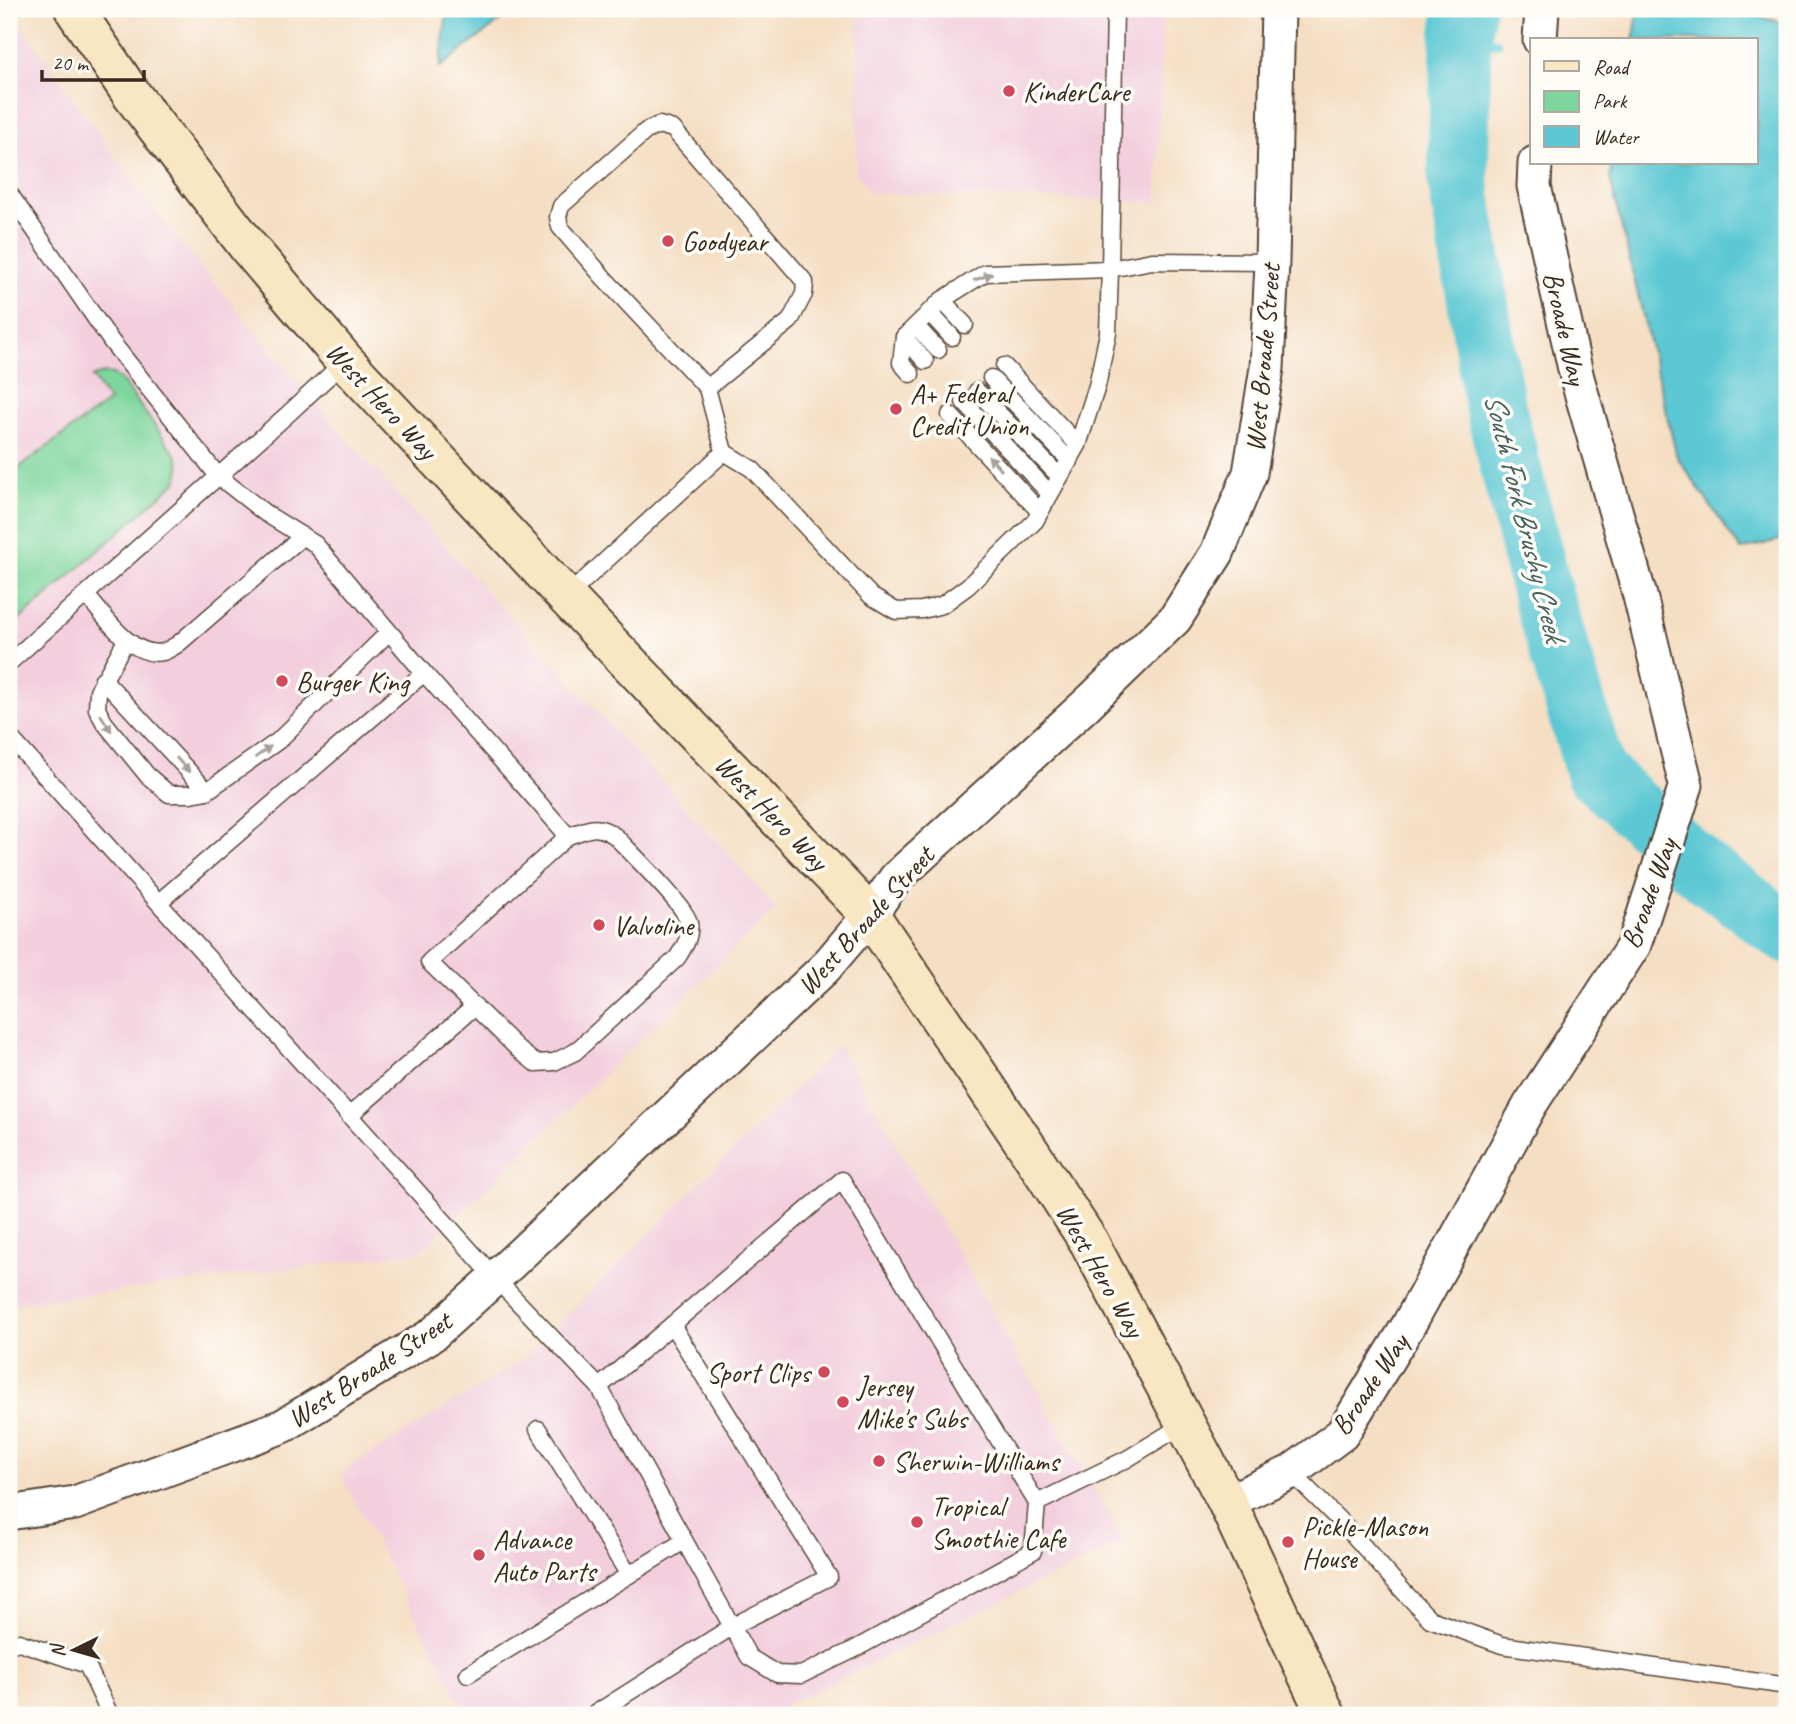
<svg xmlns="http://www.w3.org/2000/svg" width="1796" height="1724" font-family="Caveat,sans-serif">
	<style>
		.built { fill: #f3cfde }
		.green { fill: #7dd69c; stroke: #5c805d; stroke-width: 2 }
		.water { fill: #5bc8d3; stroke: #4b7978; stroke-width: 2 }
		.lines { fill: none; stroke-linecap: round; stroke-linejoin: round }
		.stream { stroke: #5bc8d3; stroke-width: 10 }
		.river { stroke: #5bc8d3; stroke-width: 61 }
		.service-casing { stroke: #574537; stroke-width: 19 }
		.minor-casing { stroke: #574537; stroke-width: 37 }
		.secondary-casing { stroke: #574537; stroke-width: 42 }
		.service { stroke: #fff; stroke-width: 16 }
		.minor { stroke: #fff; stroke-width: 33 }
		.secondary { stroke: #f9e7c3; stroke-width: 38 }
		.oneway { fill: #a79f9a }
		.poi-dot { fill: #d1495b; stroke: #fdfcf7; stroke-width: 2.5 }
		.labels { text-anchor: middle; stroke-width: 7; stroke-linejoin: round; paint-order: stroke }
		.poi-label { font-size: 28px; fill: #3b2a1e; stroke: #fdfcf7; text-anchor: start }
		.street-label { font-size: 28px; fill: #3b2a1e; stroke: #fdfcf7 }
		.water-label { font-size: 30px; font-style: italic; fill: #46615d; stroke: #fdfcf7 }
	</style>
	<rect width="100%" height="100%" fill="#fdfcf7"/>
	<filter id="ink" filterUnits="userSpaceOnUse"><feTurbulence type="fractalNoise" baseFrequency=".0143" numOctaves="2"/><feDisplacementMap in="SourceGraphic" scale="14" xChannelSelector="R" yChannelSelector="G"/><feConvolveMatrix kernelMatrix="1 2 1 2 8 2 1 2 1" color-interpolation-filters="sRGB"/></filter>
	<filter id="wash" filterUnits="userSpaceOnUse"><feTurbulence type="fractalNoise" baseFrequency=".00686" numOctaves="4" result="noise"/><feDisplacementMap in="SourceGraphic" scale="28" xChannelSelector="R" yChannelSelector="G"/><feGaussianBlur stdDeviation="1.57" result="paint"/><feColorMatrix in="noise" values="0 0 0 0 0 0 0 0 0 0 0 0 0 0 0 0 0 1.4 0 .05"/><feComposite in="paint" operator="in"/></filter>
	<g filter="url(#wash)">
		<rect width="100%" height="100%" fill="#f5dec3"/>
		<g class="built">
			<path d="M 9,9 L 154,211 L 351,444 L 724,849 L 776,909 L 420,1252 L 9,1305 Z"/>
			<path d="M 858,9 L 1163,9 L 1157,202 L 871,193 L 856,173 Z"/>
			<path d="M 839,1045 L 1124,1542 L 765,1715 L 467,1715 L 340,1473 L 521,1361 Z"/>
		</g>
		<path class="green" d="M 103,373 L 113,374 L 122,381 L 176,455 C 181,465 181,473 175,483 L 9,629 L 9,475 L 109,401 L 92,377 Z"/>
		<g class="water">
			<path d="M 447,9 L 516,9 L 440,67 Z"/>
			<path d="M 1639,9 L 1732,9 L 1783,23 L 1787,27 L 1787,538 L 1741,550 L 1677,457 L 1610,178 L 1612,163 L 1756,163 L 1756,40 L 1633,40 Z"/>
		</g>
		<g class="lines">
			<path class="stream" d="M 1461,37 L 1497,43"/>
			<path class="river" d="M 1465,9 L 1461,37 L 1458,180 L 1494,402 L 1544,600 L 1596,773 L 1701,869 L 1787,933"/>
		</g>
	</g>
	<g filter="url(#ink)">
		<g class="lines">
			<defs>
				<g id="service">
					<path d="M 9,193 L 111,341 L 218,476 L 265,513 L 315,544 L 424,673 L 159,902"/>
					<path d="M 942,300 L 965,325"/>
					<path d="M 929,312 L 952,337"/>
					<path d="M 916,326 L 938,350"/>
					<path d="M 904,337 L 925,361"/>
					<path d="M 1004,366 L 1078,445"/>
					<path d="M 911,374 L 901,363 L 904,337 L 942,300 L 985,273 L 1110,269 L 1115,9"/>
					<path d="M 991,378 L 1070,461"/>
					<path d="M 707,388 L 790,321 L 804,294 L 805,282 L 673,129 L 659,125 L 646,131 L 561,206 L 558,217 L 560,227 L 604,278 L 707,388 L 724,452"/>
					<path d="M 977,391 L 1060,477"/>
					<path d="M 964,402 L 1050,494"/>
					<path d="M 950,415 L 1040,512"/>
					<path d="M 86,595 C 104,615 132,659 163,652 C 167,651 173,647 178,644 L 303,536"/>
					<path d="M 566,597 L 724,452 L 752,469 L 871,596 L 896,611 L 922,610 L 942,605 L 968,586 L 1035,521 L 1078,445 L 1097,386 L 1108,333 L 1110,269 L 1152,261 L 1272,262"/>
					<path d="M 126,640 L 98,691 L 97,709 L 104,722 L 147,775 L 169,794 L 191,794 L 207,791 L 278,741 L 389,632"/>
					<path d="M 9,663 L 288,414 L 345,361"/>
					<path d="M 424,673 L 568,836 C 589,829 596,823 615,836 C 629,851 687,907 689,923 C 691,938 684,947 677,958 L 575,1052 L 554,1062 L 535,1063 L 519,1050 L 429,962 L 568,836"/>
					<path d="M 103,679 L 207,791"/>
					<path d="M 9,736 L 495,1278 L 599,1387 L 842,1180 L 1037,1503 L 1033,1551 L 855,1649 L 801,1675 L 777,1674 L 749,1657 L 599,1387"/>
					<path d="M 349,1116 L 475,1006"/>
					<path d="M 538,1429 L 629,1575"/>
					<path d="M 1291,1472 L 1348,1529 L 1404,1592 L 1430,1619 L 1502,1645 L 1787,1686"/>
					<path d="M 1037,1503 L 1127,1459 L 1186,1423"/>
					<path d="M 9,1645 L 19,1642 L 87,1665 L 110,1715"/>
					<path d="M 468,1674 L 684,1541"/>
					<path d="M 593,1715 L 733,1626 L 829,1577 L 672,1325"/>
				</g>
				<g id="minor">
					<path d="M 1540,40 L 1542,9"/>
					<path d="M 1227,1502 L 1291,1472 L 1342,1434 L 1408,1326 L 1530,1105 L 1634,945 L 1686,785 L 1640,596 L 1577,378 L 1534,186 L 1535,163"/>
					<path d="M 9,1513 L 75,1503 L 283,1426 L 432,1335 L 495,1278 L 824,969 L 870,915 L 896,878 L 1087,704 L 1175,619 L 1217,553 L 1250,473 L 1267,368 L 1272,262 L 1278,9"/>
				</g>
				<path id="secondary" d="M 74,9 L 132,95 L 249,248 L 345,361 L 566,597 L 870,915 L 1025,1144 L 1089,1242 L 1227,1502 L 1326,1715"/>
			</defs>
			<use href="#service" class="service-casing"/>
			<use href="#minor" class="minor-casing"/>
			<use href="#secondary" class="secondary-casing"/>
			<use href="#service" class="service"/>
			<use href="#minor" class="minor"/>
			<use href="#secondary" class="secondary"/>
		</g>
		<defs><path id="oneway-solid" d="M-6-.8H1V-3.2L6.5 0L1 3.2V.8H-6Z" transform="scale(1.75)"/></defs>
		<g class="oneway">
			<use href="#oneway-solid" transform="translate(983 277) rotate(-20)"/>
			<use href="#oneway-solid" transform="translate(995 463) rotate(-133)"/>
			<use href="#oneway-solid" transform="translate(106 723) rotate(57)"/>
			<use href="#oneway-solid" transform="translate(263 752) rotate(-36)"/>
			<use href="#oneway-solid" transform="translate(183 765) rotate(47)"/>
		</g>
	</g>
	<g class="poi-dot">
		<circle cx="1009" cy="91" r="7"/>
		<circle cx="668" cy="241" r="7"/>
		<circle cx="896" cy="409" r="7"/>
		<circle cx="282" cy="681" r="7"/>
		<circle cx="599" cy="925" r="7"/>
		<circle cx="824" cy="1372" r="7"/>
		<circle cx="843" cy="1402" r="7"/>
		<circle cx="879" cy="1461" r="7"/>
		<circle cx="917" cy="1522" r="7"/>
		<circle cx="1288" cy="1542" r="7"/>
		<circle cx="479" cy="1555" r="7"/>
	</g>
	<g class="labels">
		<g class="poi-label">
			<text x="1023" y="101">KinderCare</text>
			<text x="682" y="251">Goodyear</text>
			<text x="910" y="403">A+ Federal<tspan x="910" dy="32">Credit Union</tspan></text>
			<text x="296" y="691">Burger King</text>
			<text x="613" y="935">Valvoline</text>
			<text x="810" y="1382" text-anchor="end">Sport Clips</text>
			<text x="857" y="1396">Jersey<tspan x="857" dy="32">Mike's Subs</tspan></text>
			<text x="893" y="1471">Sherwin-Williams</text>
			<text x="931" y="1516">Tropical<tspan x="931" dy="32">Smoothie Cafe</tspan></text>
			<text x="1302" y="1536">Pickle-Mason<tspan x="1302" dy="32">House</tspan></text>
			<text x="493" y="1549">Advance<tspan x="493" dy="32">Auto Parts</tspan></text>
		</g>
		<g class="street-label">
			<text transform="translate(1566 328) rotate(77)" y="10">Broade Way</text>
			<text transform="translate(1262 358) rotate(-85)" y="10">West Broade Street</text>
			<text transform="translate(382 400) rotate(47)" y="10">West Hero Way</text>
			<text transform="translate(772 812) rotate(46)" y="10">West Hero Way</text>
			<text transform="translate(1648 893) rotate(-70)" y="10">Broade Way</text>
			<text transform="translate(865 920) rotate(-48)" y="10">West Broade Street</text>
			<text transform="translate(1101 1270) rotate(60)" y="10">West Hero Way</text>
			<text transform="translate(369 1369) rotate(-33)" y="10">West Broade Street</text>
			<text transform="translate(1369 1384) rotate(-56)" y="10">Broade Way</text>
		</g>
		<g class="water-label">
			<text transform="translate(1525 517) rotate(76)" y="10">South Fork Brushy Creek</text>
		</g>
	</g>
	<rect width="1796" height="1724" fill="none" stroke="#fdfcf7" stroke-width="35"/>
	<rect x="1530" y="38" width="228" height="126" fill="#fdfcf7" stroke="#afa8a0" stroke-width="2"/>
	<rect x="1544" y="61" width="35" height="10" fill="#f9e7c3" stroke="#afa8a0" stroke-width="2"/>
	<text x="1593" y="74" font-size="21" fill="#3b2a1e">Road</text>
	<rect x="1544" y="91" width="35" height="21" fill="#7dd69c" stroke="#afa8a0" stroke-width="2"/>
	<text x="1593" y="108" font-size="21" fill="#3b2a1e">Park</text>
	<rect x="1544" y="126" width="35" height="21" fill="#5bc8d3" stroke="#afa8a0" stroke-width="2"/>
	<text x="1593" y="144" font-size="21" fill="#3b2a1e">Water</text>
	<g transform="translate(74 1650) rotate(265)" stroke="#fdfcf7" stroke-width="5" paint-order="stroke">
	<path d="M0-5L12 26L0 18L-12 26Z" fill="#3b2a1e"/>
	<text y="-10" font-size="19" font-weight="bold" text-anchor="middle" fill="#3b2a1e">N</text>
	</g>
	<path d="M42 70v10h102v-10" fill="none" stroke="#3b2a1e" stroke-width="3.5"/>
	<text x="52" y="70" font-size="21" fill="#3b2a1e" stroke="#fdfcf7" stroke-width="5" paint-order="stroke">20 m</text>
</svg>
